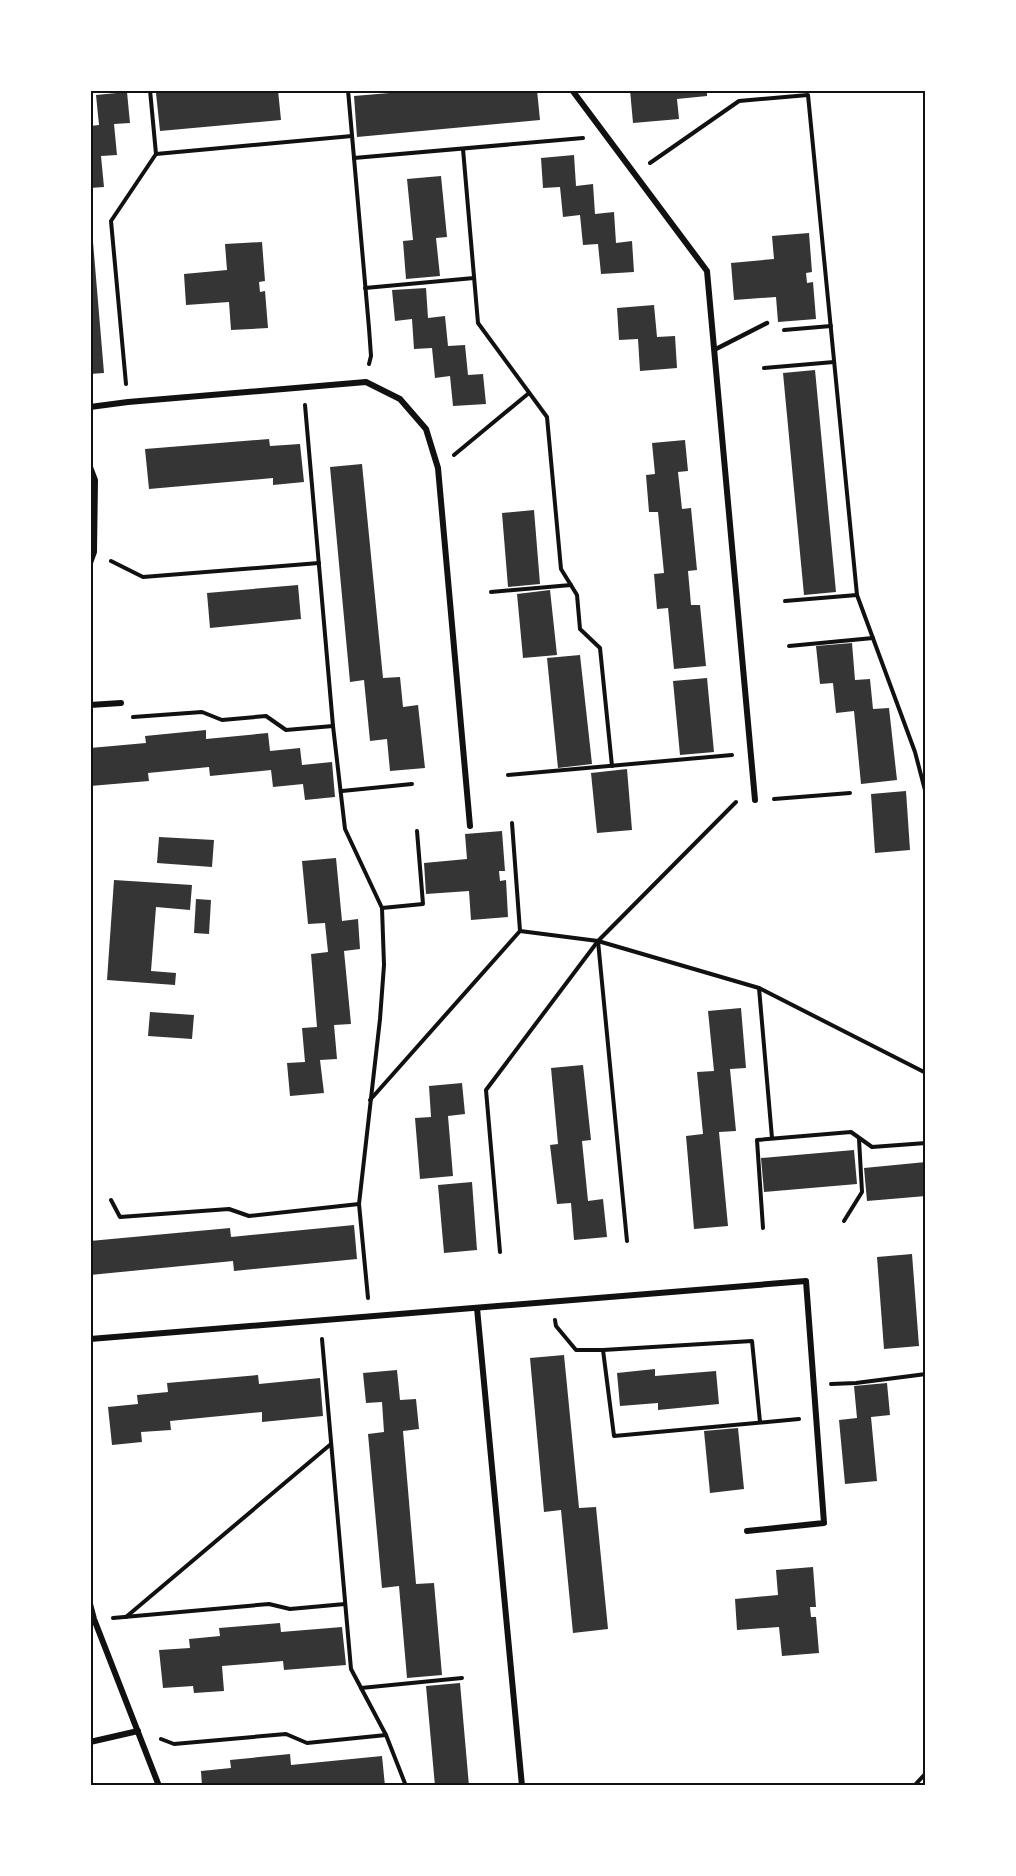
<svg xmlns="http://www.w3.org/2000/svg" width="1016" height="1876" font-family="Rubik,sans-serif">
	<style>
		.building { fill: #353535 }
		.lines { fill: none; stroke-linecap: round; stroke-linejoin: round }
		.path { stroke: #111; stroke-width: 4 }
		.service { stroke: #111; stroke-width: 4.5 }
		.minor { stroke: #111; stroke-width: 6 }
		.neatline { fill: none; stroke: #111; stroke-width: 2 }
	</style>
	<rect width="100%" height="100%" fill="#fff"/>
	<g class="building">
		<path d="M 186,90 L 278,90 L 281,120 L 160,131 L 156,93 Z"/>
		<path d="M 425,90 L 537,90 L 540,120 L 357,137 L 354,96 Z"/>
		<path d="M 630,90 L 707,90 L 707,96 L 677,99 L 679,119 L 633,123 Z"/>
		<path d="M 127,92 L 130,123 L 114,124 L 117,155 L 101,156 L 104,187 L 90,188 L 90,126 L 99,125 L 96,95 Z"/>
		<path d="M 574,155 L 576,186 L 593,184 L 595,214 L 614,212 L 616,243 L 632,241 L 634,272 L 601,274 L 598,244 L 583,245 L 580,215 L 563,217 L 560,187 L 543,188 L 541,158 Z"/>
		<path d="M 441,176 L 447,237 L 436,238 L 440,276 L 406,279 L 403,241 L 413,240 L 407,179 Z"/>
		<path d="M 90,230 L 92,230 L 104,373 L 90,374 Z"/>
		<path d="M 809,233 L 812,272 L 806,273 L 807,283 L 813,282 L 816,319 L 778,322 L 776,297 L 734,300 L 731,263 L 774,259 L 772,236 Z"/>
		<path d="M 262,242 L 265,281 L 259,282 L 260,292 L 265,291 L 268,328 L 231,330 L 229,302 L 186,305 L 184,274 L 227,270 L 225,244 Z"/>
		<path d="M 426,288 L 428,318 L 445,316 L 448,346 L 465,345 L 468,375 L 483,374 L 486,404 L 453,406 L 450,376 L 435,378 L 432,348 L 414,349 L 412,319 L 395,321 L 392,290 Z"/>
		<path d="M 654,305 L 657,337 L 675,336 L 677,368 L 640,371 L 638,339 L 619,340 L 617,308 Z"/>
		<path d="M 815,370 L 836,592 L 804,595 L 783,373 Z"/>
		<path d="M 269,439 L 270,446 L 300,444 L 304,482 L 273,485 L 273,478 L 149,489 L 145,449 Z"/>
		<path d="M 685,440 L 688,471 L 678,472 L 682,509 L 691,508 L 697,570 L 688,571 L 691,605 L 700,605 L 706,666 L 674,669 L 668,608 L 657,609 L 654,574 L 664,573 L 658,512 L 649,512 L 646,475 L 655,474 L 652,443 Z"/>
		<path d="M 362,464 L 383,678 L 400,677 L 403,707 L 418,705 L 425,768 L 390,771 L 387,739 L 370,741 L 364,680 L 350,682 L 330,467 Z"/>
		<path d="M 534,510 L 540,584 L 508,587 L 502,513 Z"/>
		<path d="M 298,585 L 301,619 L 210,628 L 207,593 Z"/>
		<path d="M 550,590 L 557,655 L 523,658 L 517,594 Z"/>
		<path d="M 852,643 L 855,680 L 870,679 L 873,709 L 889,708 L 897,780 L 861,784 L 854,711 L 836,713 L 833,683 L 820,684 L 816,646 Z"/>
		<path d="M 580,655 L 592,764 L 558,768 L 547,658 Z"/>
		<path d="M 707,678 L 714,752 L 680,755 L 673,681 Z"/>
		<path d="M 206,730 L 206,739 L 268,733 L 270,751 L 300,748 L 302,765 L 332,762 L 335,797 L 305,800 L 303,784 L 273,787 L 271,770 L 210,776 L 209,767 L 148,773 L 149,781 L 90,786 L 90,748 L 146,743 L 145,736 Z"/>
		<path d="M 627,769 L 632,830 L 597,833 L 591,773 Z"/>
		<path d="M 906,791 L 910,850 L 875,853 L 871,794 Z"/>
		<path d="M 502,831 L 505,871 L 499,871 L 500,881 L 506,880 L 508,917 L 471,920 L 469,891 L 426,894 L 424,863 L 467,859 L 465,834 Z"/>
		<path d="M 159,837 L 214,840 L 212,867 L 157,863 Z"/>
		<path d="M 336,858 L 342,921 L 358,919 L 360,949 L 344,951 L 351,1024 L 334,1025 L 337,1059 L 320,1060 L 324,1093 L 290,1096 L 287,1063 L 305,1062 L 302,1028 L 317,1027 L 311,954 L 328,952 L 325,923 L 308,924 L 302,861 Z"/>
		<path d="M 114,880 L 192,885 L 190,910 L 156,907 L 151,971 L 176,973 L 175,985 L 107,980 Z"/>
		<path d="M 196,899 L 211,900 L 209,934 L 194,933 Z"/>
		<path d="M 741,1008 L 746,1068 L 730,1069 L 736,1131 L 719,1132 L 728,1226 L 694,1229 L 686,1136 L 703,1134 L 697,1072 L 714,1071 L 708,1011 Z"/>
		<path d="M 150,1012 L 194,1015 L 192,1039 L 148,1036 Z"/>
		<path d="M 583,1065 L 591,1140 L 582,1141 L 588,1201 L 603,1199 L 607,1237 L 574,1240 L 571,1203 L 557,1204 L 550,1145 L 558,1144 L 551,1068 Z"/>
		<path d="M 462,1083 L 465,1114 L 448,1116 L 453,1176 L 420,1179 L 415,1118 L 431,1117 L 429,1086 Z"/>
		<path d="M 854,1150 L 857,1184 L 764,1192 L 761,1158 Z"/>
		<path d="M 926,1162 L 926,1196 L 867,1201 L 864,1168 Z"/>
		<path d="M 472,1182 L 477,1250 L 444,1253 L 438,1185 Z"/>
		<path d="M 354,1225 L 357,1259 L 234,1271 L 233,1261 L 90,1275 L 90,1241 L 230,1228 L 231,1237 Z"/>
		<path d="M 912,1254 L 919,1346 L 884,1349 L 877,1257 Z"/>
		<path d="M 564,1355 L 579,1508 L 596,1507 L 608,1629 L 573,1633 L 561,1510 L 544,1512 L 530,1358 Z"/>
		<path d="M 655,1369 L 655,1376 L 716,1371 L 719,1404 L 658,1410 L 658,1403 L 620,1406 L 617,1373 Z"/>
		<path d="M 397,1370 L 400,1400 L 416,1399 L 419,1429 L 403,1431 L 416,1584 L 434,1583 L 442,1675 L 407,1678 L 399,1586 L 382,1588 L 368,1434 L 384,1432 L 382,1402 L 366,1403 L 363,1373 Z"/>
		<path d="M 258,1375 L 259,1384 L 320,1378 L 323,1416 L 262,1422 L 262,1412 L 170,1421 L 171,1430 L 141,1432 L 142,1442 L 112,1445 L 108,1407 L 138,1404 L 137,1395 L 168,1392 L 167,1383 Z"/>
		<path d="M 887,1383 L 890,1415 L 871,1417 L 877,1481 L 845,1484 L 839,1420 L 857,1418 L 854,1386 Z"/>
		<path d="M 738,1428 L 744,1489 L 710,1493 L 704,1431 Z"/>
		<path d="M 813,1567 L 816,1607 L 810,1607 L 811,1617 L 816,1617 L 819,1653 L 782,1656 L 779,1627 L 737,1630 L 735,1599 L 778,1595 L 776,1570 Z"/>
		<path d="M 280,1623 L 281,1632 L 342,1627 L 346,1665 L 284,1670 L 283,1661 L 222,1666 L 224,1691 L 194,1693 L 193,1686 L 163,1688 L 159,1650 L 190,1648 L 189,1639 L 220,1636 L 219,1628 Z"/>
		<path d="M 460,1683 L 469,1786 L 435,1786 L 426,1686 Z"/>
		<path d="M 290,1754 L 291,1765 L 382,1756 L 385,1786 L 202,1786 L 201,1771 L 231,1768 L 230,1760 Z"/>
	</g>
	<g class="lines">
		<g class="path">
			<path d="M 348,90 L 369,328 L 371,356 L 369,364"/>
			<path d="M 463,149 L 478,323 L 547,417 L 561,569 L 577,595 L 580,629 L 600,648 L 612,766"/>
			<path d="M 156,154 L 352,136"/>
			<path d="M 354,158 L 583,138"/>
			<path d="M 650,163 L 739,101 L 808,95 L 857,595 L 915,752 L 926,794"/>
			<path d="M 365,288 L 474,278"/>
			<path d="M 784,330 L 831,326"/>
			<path d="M 764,368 L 834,362"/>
			<path d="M 126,384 L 111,221 L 156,154 L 150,90"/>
			<path d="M 305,405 L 333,726 L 345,829 L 382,908 L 384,965 L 380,1019 L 359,1204 L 368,1298"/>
			<path d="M 454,455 L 529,393"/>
			<path d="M 111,561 L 143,577 L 319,563"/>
			<path d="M 491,592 L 571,585"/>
			<path d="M 785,601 L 857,595"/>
			<path d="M 789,646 L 873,638"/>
			<path d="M 133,717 L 202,712 L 222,720 L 266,716 L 286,730 L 333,726"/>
			<path d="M 508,775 L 732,755"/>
			<path d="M 342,791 L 412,784"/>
			<path d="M 774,799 L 850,793"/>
			<path d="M 382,908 L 423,904 L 417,831"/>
			<path d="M 520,931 L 598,941 L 759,988 L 926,1073"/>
			<path d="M 759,988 L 772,1138"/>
			<path d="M 370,1100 L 520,931 L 512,823"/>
			<path d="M 111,1200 L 120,1217 L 229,1209 L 249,1216 L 359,1204"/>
			<path d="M 844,1221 L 862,1192 L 859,1139"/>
			<path d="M 763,1228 L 757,1140 L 851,1132 L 872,1147 L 926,1143"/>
			<path d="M 627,1241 L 598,941 L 736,802"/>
			<path d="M 500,1252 L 486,1090 L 598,941"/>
			<path d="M 555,1320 L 556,1326 L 576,1350 L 603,1350 L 614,1436 L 799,1419"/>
			<path d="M 322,1339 L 351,1669 L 386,1735 L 406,1786"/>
			<path d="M 603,1350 L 752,1341 L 760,1422"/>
			<path d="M 831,1384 L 856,1383 L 926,1374"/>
			<path d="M 126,1617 L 331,1444"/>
			<path d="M 113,1618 L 269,1604 L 290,1609 L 345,1604"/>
			<path d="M 361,1688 L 462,1678"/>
			<path d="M 161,1739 L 174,1744 L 286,1734 L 307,1743 L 386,1735"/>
			<path d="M 576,1785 L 580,1786"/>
			<path d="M 914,1786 L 926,1773"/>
		</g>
		<path class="service" d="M 714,350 L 767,323"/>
		<g class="minor">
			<path d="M 572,90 L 707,271 L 755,800"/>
			<path d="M 90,407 L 128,402 L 366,382 L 400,399 L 426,429 L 438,468 L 470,826"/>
			<path d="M 90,467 L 95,480 L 94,552 L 90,563"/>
			<path d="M 90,705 L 121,703"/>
			<path d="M 477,1308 L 522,1786"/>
			<path d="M 90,1339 L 806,1281 L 824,1523 L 747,1531"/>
			<path d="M 90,1604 L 94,1619 L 159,1786"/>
			<path d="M 90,1742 L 138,1731"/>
		</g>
	</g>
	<rect width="1016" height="1876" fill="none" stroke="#ffffff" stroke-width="183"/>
	<rect x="92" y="92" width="832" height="1692" class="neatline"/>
</svg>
